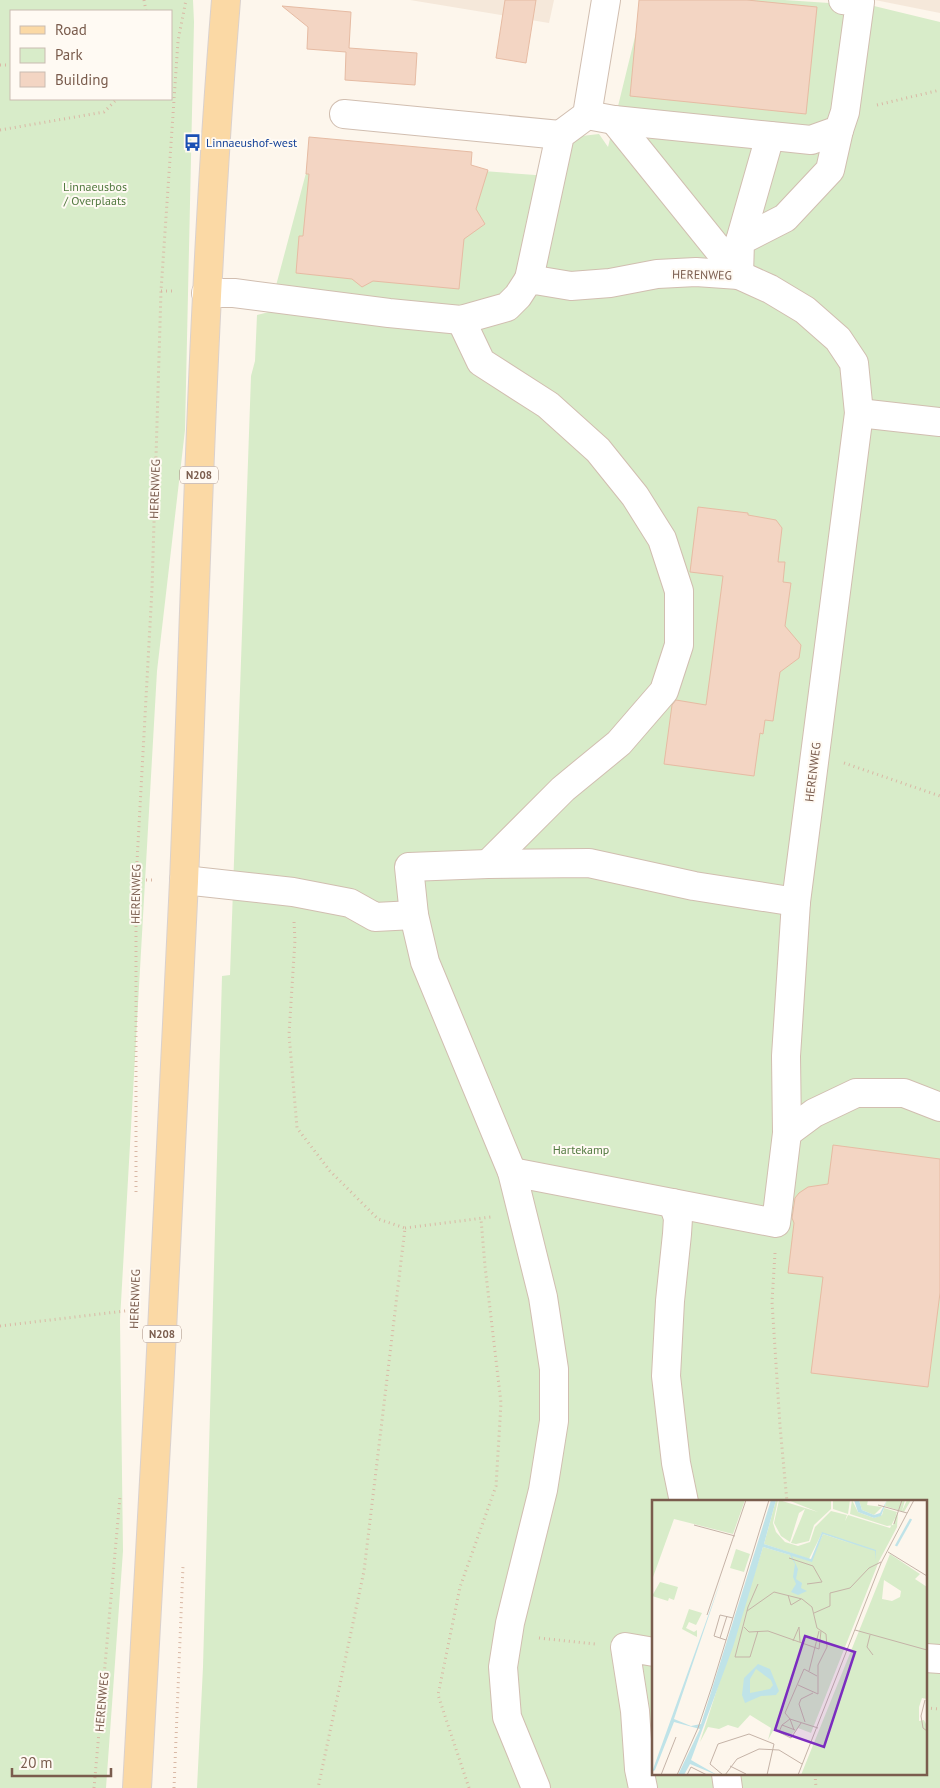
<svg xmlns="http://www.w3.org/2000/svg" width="940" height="1788" font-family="'PT Sans',sans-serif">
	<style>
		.residential { fill: #f5e8da }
		.green { fill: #d8ecc9; fill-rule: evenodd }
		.building { fill: #f3d5c3; stroke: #e6bba3 }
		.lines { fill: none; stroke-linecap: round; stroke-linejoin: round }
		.minor-casing { stroke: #d1beb0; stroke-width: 30 }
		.major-casing { stroke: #dad1cd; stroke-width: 30 }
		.path { stroke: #d9b8a5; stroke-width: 3; stroke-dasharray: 1 4; stroke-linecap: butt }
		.minor { stroke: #fff; stroke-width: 28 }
		.major { stroke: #fbd9a5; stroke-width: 28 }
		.labels { text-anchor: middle; stroke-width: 4; stroke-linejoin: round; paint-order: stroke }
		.shield { fill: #fffaf3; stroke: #a28b7f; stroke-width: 1 }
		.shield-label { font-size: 11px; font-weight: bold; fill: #7a5c4d }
		.transit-label { font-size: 12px; fill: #164399; stroke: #fffaf3; text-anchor: start }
		.park-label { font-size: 12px; fill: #537a41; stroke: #fffaf3 }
		.street-label { font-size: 12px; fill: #7a5c4d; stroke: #fffaf3 }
		.inset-river { fill: none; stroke: #bfe3e8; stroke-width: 2.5 }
		.inset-road { fill: none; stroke: #c5b3a7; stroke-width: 1 }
		.view { fill: #7b2cbf; fill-opacity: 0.15; stroke: #7b2cbf; stroke-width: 2.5 }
		.inset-edge { fill: none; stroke: #7a5c4d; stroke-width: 2.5 }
	</style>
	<rect width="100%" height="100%" fill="#fdf6ec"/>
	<g class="residential">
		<path d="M 410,0 L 554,0 L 549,23 Z"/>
		<path d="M 875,0 L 940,0 L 940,13 Z"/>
	</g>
	<g class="green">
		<path d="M 0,0 L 193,0 L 194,22 L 185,430 L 157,671 L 120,1320 L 123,1551 L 106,1788 L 0,1788 ZM 11,11 L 171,11 L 171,99 L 11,99 Z"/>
		<path d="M 644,0 L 784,0 L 874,6 L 940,22 L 940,1788 L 197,1788 L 203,1667 L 222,976 L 230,975 L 251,376 L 255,361 L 257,315 L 269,312 L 310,158 L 562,177 L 573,137 L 599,134 L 608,147 ZM 654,1502 L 926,1502 L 926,1774 L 654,1774 Z"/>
	</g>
	<g class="building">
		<path d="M 505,0 L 536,0 L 526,63 L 496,58 Z"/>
		<path d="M 639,0 L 747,0 L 817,7 L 806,114 L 630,96 Z"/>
		<path d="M 282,6 L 351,12 L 349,48 L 417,53 L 415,85 L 345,80 L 346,52 L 307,49 L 308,27 Z"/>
		<path d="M 309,137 L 472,152 L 471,165 L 488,170 L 476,209 L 485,224 L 464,239 L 459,289 L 373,281 L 362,287 L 352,279 L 296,273 L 299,236 L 303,236 L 309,174 L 306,174 Z"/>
		<path d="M 698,507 L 748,513 L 748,515 L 776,520 L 782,528 L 778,562 L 785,562 L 783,582 L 791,583 L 785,626 L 801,645 L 799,658 L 780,672 L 773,721 L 765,720 L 763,734 L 760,733 L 754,776 L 664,764 L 672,705 L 676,700 L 706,705 L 712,661 L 723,576 L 690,572 Z"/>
		<path d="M 833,1145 L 940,1159 L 940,1293 L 928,1387 L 811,1373 L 823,1277 L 788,1273 L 794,1223 L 792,1218 L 795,1198 L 799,1193 L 808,1187 L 828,1184 Z"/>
	</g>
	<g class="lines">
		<defs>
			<g id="minor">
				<path d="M 344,114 L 560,135"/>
				<path d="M 587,115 L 614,120 L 811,140 L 839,130 L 845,112 L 860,2 L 843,0"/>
				<path d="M 614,120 L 739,275"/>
				<path d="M 740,241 L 770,136"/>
				<path d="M 739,275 L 740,241 L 785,218 L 830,170 L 839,130"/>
				<path d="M 529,279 L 560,135 L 587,115 L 606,0"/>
				<path d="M 206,293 L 234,293 L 389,313 L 461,320 L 507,307 L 518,296 L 529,279 L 571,286 L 610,283 L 657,274 L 696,272 L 739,275 L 770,289 L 805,310 L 838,339 L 854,363 L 859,413 L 796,902 L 786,1056 L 787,1133 L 776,1223 L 512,1172"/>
				<path d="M 461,320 L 481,362 L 548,405 L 598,450 L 635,496 L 662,539 L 679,591 L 679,645 L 664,691 L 619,743 L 563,789 L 488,864"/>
				<path d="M 859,413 L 940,422"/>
				<path d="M 184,880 L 293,892 L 350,903 L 375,917 L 414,915"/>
				<path d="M 787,1133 L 814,1113 L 856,1093 L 904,1093 L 940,1107"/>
				<path d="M 673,1203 L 678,1218 L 677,1234 L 670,1301 L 666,1376 L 676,1463 L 684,1502"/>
				<path d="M 926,1658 L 940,1659"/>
				<path d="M 726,1774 L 728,1788"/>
				<path d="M 536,1788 L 507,1717 L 503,1667 L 510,1623 L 543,1490 L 554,1421 L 554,1369 L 543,1297 L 512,1172 L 425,962 L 414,915 L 409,867 L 488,864 L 589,863 L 694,886 L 796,902"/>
				<path d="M 643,1788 L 639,1769 L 635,1711 L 625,1647 L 654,1652"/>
			</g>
			<path id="major" d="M 137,1788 C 154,1486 171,1183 184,881 C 196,587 202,293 226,0"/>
		</defs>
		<use href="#minor" class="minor-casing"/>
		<use href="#major" class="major-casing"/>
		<g class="path">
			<path d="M 144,0 L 146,11"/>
			<path d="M 0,65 L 11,65"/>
			<path d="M 877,105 L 940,90"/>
			<path d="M 0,130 L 104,112 L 117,99"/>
			<path d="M 161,291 L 175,291"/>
			<path d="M 844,763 L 940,796"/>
			<path d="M 136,880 L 152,880"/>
			<path d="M 294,922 L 295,940 L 289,1034 L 297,1128 L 330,1171 L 378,1219 L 405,1228 L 364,1571 L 318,1788"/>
			<path d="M 136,1192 L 136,880 L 152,589 L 161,291 L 178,41 L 186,0"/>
			<path d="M 405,1228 L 491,1217"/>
			<path d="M 775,1253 L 772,1302 L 780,1426 L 787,1502"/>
			<path d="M 0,1326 L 133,1310"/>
			<path d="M 539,1638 L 595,1644"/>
			<path d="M 926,1708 L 940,1709"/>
			<path d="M 815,1774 L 816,1788"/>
			<path d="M 94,1788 L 120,1497"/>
			<path d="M 174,1788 L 183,1566"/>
			<path d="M 469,1788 L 438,1695 L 460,1587 L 496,1486 L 501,1403 L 485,1266 L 481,1219"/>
		</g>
		<use href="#minor" class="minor"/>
		<use href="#major" class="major"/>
	</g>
	<defs>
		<symbol id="bus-bare" viewBox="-9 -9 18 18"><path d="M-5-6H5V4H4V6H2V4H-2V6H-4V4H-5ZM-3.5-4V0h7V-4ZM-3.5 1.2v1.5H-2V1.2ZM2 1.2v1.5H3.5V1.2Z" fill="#1a4fb4" stroke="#fffaf3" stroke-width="2.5" paint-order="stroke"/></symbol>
	</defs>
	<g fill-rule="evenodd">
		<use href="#bus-bare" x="180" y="130" width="25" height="25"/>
	</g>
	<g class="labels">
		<g class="shield">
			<rect x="180" y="466.5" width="38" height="17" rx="4"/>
			<rect x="143" y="1325.5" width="38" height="17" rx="4"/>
		</g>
		<g class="shield-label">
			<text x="199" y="479">N208</text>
			<text x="162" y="1338">N208</text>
		</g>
		<g class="transit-label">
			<text x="206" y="147">Linnaeushof-west</text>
		</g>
		<g class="park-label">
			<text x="95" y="191">Linnaeusbos<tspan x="95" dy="14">/ Overplaats</tspan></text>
			<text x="581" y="1154">Hartekamp</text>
		</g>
		<g class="street-label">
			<text transform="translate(702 275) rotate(1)" y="4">HERENWEG</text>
			<text transform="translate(155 489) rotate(-88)" y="4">HERENWEG</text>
			<text transform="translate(813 772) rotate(-83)" y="4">HERENWEG</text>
			<text transform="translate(136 894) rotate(-89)" y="4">HERENWEG</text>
			<text transform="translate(135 1299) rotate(-88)" y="4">HERENWEG</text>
			<text transform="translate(102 1702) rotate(-85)" y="4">HERENWEG</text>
		</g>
	</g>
	<g transform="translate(652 1500)">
		<rect width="275" height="275" fill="#fdf6ec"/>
		<path d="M 0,0 L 93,0 L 81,34 L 22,19 L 0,80 ZM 124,0 L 126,0 L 121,23 L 124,32 L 133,42 L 146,46 L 158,42 L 163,27 L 179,11 L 195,15 L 193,21 L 196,15 L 238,28 L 246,12 L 245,27 L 252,14 L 227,61 L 159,233 L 146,228 L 138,236 L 122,229 L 116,240 L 119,228 L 98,215 L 86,228 L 76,225 L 67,229 L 56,227 L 48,242 L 111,47 L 159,61 L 171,34 L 204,45 L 170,33 L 157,59 L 112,44 ZM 127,0 L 166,12 L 136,0 L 179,0 L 179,9 L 162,25 L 157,41 L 144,44 L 139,43 L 153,9 L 147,13 L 138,42 L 129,36 L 122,23 ZM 181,0 L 198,0 L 196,14 L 181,9 ZM 200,0 L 206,12 L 222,18 L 230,15 L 232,8 L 245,12 L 241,25 L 235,26 L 198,14 ZM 207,0 L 216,0 L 215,5 L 230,7 L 222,15 L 210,10 ZM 235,0 L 253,0 L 250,11 L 255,0 L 259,0 L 252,12 L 233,6 ZM 84,49 L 98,54 L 92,72 L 78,68 ZM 238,54 L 268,74 L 263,79 L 275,87 L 275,199 L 270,198 L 267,207 L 267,221 L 272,220 L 275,226 L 275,275 L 149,275 ZM 232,80 L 249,91 L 248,97 L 240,101 L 230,99 ZM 8,82 L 26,87 L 22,100 L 17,98 L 16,101 L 0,96 ZM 37,109 L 50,113 L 44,125 L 37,122 L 34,128 L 42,132 L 45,130 L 45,137 L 30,129 Z" fill="#d8ecc9" fill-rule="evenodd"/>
		<path d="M 119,0 L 124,0 L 112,44 L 159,59 L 170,32 L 224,50 L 223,61 L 223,51 L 171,34 L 160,62 L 140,56 L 146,69 L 144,79 L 150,83 L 149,88 L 155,91 L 146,95 L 139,92 L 144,84 L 141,77 L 143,64 L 138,55 L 111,47 L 81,147 L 39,260 L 65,275 L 38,264 L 32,275 L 26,275 L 48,229 L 22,222 L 3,270 L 0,272 L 70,77 L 22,219 L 39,226 L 49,224 ZM 202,0 L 207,0 L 210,10 L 222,15 L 228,13 L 235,0 L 229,16 L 222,18 L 206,12 ZM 106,164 L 118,169 L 127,191 L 124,195 L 109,196 L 93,203 L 90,195 L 92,178 ZM 104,169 L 119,180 L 121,185 L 118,189 L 98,193 L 98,179 Z" fill="#bfe3e8" fill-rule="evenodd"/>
		<path class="inset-river" d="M 244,46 L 259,19"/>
		<path class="inset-road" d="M 226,5 L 255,13M 242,24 L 250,0M 42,25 L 83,36M 236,52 L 275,76M 137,58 L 161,66 L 170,82 L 155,84M 136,95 L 139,105 L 149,99M 95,111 L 122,92 L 150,99 L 160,107 L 165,128 L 174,134 L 175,147 L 166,165 L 166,194 L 146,185M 162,113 L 178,106 L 178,93 L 198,88 L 217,68 L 229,62M 55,115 L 94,0M 92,127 L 97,132 L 116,131 L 167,149 L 169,131M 203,130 L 275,150M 106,131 L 98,157 L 83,157 L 96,107 L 106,84M 218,135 L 215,147 L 221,155M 68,138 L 75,116M 74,140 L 62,136 L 68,115 L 81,118M 141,141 L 147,127 L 148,142M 157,171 L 167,131M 165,176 L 152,169 L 133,213 L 138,219 L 166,228M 273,200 L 269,216 L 271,228 L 275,231M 153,222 L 147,204 L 149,199 L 161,193M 130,225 L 138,219 L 142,230M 143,230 L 130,225 L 127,232 L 139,238 L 149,223M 78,266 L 94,274M 9,275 L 24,237M 25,275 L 46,228 L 60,186 L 117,0M 35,275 L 39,267 L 55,275M 71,275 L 58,264 L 66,244 L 97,234 L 122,244 L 115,275M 73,275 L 85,259 L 107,249 L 127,250 L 150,264M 146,275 L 229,63 L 262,0"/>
		<path class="view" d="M 153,136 L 203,152 L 172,247 L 123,230 Z"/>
		<rect width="275" height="275" class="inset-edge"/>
	</g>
	<rect x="10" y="10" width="162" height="90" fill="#fffaf3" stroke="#cabbb1"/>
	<rect x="20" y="26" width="25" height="8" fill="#fbd9a5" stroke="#cabbb1"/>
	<text x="55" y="35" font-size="15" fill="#7a5c4d">Road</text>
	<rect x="20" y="48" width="25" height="15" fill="#d8ecc9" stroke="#cabbb1"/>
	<text x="55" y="60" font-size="15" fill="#7a5c4d">Park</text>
	<rect x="20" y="72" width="25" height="15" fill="#f3d5c3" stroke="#cabbb1"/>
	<text x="55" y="85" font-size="15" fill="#7a5c4d">Building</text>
	<path d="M12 1768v8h99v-8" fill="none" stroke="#7a5c4d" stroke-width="2.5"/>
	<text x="20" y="1768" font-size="15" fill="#7a5c4d" stroke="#fffaf3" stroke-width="4" paint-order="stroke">20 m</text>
</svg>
